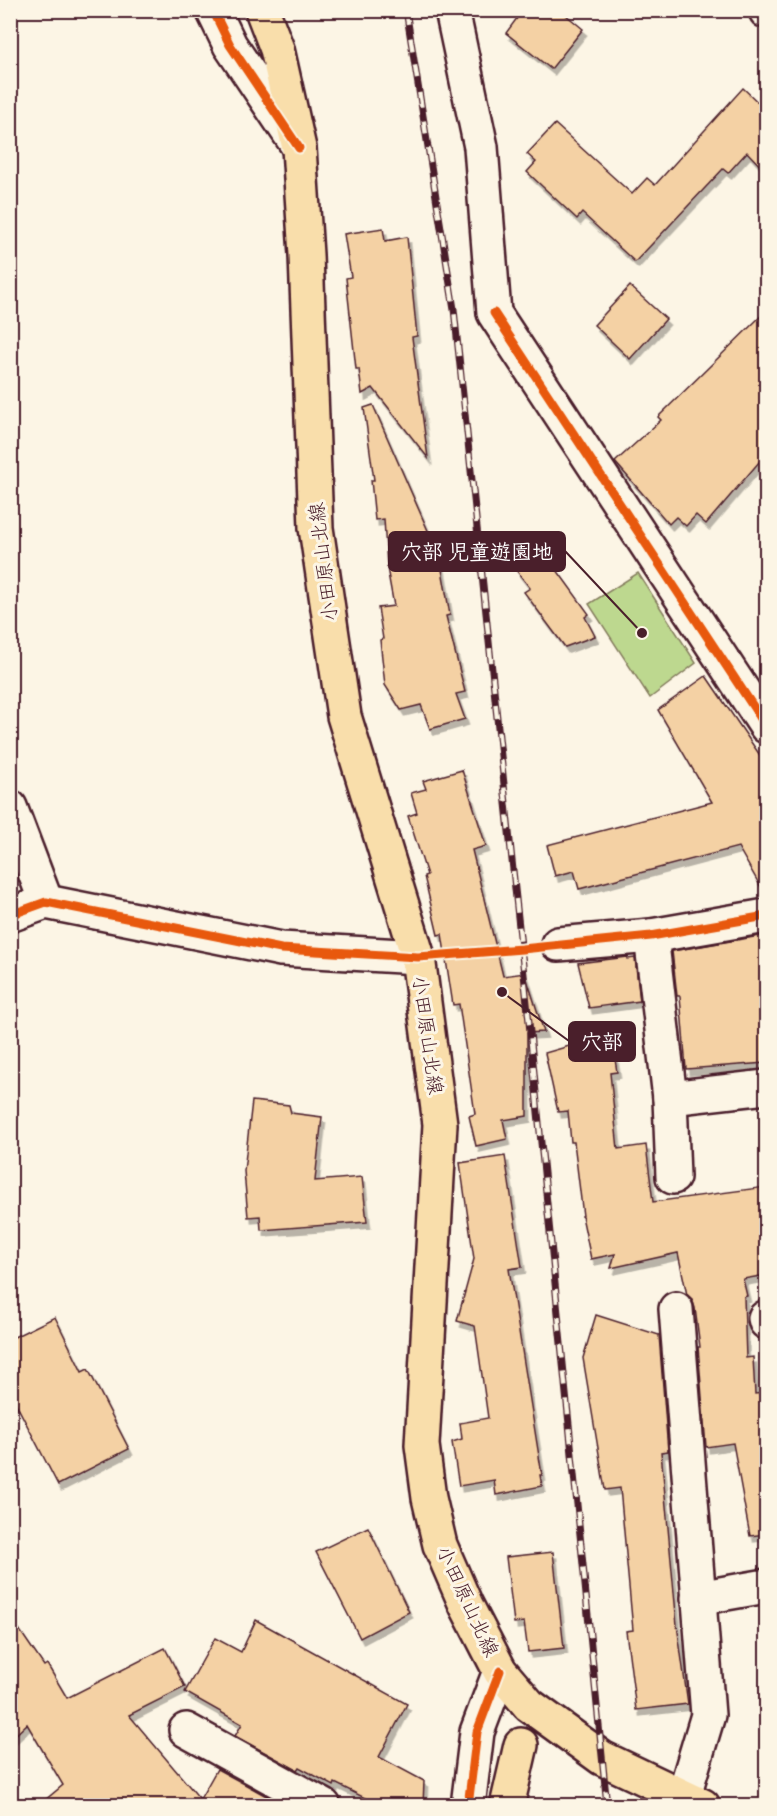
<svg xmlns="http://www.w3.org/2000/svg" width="777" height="1816" font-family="'Patrick Hand','Klee One',sans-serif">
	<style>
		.park { fill: #bdd88f; stroke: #847c5d; stroke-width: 1.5 }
		.building { fill: #f4d1a4; stroke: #4a1f2b; stroke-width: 1.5; filter: url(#shadow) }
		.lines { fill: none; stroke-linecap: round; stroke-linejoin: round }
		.minor-casing { stroke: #4a1f2b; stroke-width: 38 }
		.major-casing { stroke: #4a1f2b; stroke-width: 38 }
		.minor { stroke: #fcf5e5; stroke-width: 33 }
		.major { stroke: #f9deab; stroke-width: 33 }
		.rail-casing { stroke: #4a1f2b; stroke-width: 7 }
		.rail { stroke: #fcf5e5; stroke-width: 4.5; stroke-dasharray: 14; stroke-linecap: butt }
		.cycleway-casing { stroke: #fcf5e5; stroke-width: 13 }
		.cycleway { stroke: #e8590c; stroke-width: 9 }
		.labels { text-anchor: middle; stroke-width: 6; stroke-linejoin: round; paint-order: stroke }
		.street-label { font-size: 20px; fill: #4a1f2b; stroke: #fcf5e5 }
		.leader { fill: none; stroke: #4a1f2b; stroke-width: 2 }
		.callout-dot { fill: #4a1f2b; stroke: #fcf5e5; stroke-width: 2 }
		.callout { fill: #4a1f2b; stroke: #4a1f2b; stroke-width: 2 }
		.callout-label { font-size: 21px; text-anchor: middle; font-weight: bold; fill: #fff }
	</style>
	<defs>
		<filter id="shadow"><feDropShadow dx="3.5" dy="6" stdDeviation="0" flood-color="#0004"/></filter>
	</defs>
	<rect width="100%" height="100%" fill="#fcf5e5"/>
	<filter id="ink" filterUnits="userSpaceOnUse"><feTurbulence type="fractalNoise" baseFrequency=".0167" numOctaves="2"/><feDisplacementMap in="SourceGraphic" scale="12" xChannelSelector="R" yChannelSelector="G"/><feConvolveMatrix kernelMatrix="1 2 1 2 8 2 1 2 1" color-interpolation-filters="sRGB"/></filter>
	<g filter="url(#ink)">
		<path class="park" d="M 638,573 L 696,663 L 650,698 L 589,604 Z"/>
		<g class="building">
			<path d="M 523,10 L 560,10 L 583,29 L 551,69 L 506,33 Z"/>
			<path d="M 743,88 L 766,110 L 766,172 L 747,152 L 728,173 L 723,169 L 635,262 L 582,213 L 577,219 L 527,172 L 536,162 L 527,154 L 555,124 L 632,194 L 647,178 L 655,185 Z"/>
			<path d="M 383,228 L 385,241 L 407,237 L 417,336 L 412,337 L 428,458 L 373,388 L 362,394 L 359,369 L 356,369 L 346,278 L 351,277 L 344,234 Z"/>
			<path d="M 630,286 L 666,319 L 630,359 L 594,325 Z"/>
			<path d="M 766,311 L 766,454 L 706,524 L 696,515 L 686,526 L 676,517 L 669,524 L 615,462 L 661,420 L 658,417 Z"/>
			<path d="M 373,405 L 440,558 L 450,615 L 446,616 L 465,692 L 456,694 L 465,719 L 430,729 L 421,705 L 401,710 L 385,685 L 380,640 L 383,639 L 378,608 L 394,606 L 387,568 L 384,519 L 375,520 L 371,480 L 374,480 L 364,408 Z"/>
			<path d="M 541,548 L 589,614 L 585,617 L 595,636 L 565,647 L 524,592 L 530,588 L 516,570 Z"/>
			<path d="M 706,676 L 766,764 L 766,896 L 738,847 L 579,889 L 574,871 L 555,876 L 547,845 L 712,802 L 658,710 Z"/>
			<path d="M 462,770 L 486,846 L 472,850 L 503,976 L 525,973 L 544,1032 L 527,1033 L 527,1116 L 503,1120 L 507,1139 L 476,1146 L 469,1116 L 475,1114 L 459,1004 L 453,1005 L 442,934 L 438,935 L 424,876 L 427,875 L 408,816 L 417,813 L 411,793 L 426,789 L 423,781 Z"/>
			<path d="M 766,935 L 766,1063 L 686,1069 L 680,996 L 677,996 L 672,951 Z"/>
			<path d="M 628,957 L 628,959 L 635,958 L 640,1001 L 589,1008 L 578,963 Z"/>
			<path d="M 611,1034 L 617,1072 L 610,1073 L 618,1149 L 646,1145 L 653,1202 L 766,1187 L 766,1275 L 743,1279 L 747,1296 L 744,1297 L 746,1358 L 753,1357 L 755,1394 L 764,1393 L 766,1413 L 766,1534 L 750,1536 L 733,1443 L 706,1447 L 698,1347 L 700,1347 L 695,1308 L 692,1299 L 687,1295 L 678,1253 L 611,1268 L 615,1254 L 591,1259 L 582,1216 L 583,1216 L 574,1142 L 571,1142 L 568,1111 L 558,1112 L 545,1053 Z"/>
			<path d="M 252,1101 L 289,1105 L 291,1113 L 322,1117 L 315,1181 L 362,1177 L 367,1222 L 261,1230 L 260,1216 L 248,1217 L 244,1171 Z"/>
			<path d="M 505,1156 L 522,1267 L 509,1269 L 542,1475 L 540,1475 L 542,1486 L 496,1495 L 494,1480 L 459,1486 L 452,1442 L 462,1439 L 460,1423 L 488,1418 L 475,1326 L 457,1321 L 474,1259 L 460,1163 Z"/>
			<path d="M 596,1315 L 659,1335 L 668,1451 L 661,1452 L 677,1625 L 688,1704 L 636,1710 L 626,1631 L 633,1630 L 620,1488 L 605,1490 L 583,1358 Z"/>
			<path d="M 55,1317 L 82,1372 L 88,1369 L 129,1449 L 58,1485 L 10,1392 L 10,1339 Z"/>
			<path d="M 368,1527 L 409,1612 L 360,1638 L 316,1552 Z"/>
			<path d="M 553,1552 L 564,1648 L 528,1652 L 524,1622 L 514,1623 L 506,1557 Z"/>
			<path d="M 10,1616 L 44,1666 L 47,1664 L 67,1698 L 165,1648 L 185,1687 L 129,1715 L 200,1799 L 217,1769 L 279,1803 L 278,1806 L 38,1806 L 63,1785 L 27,1724 L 10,1740 Z"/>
			<path d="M 256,1620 L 407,1704 L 379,1757 L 424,1781 L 423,1806 L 381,1806 L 335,1783 L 334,1786 L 299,1767 L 297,1770 L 235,1736 L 242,1724 L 185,1692 L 215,1638 L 241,1652 Z"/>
		</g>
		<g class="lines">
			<defs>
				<g id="minor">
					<path d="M 213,10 L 230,45 L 298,146"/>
					<path d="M 452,10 L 481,147 L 494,313 L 766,726"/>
					<path d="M 766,10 L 766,11"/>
					<path d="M 10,807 L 46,902"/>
					<path d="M 10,915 L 46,902 L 281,949 L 418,957"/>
					<path d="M 651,936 L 670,1098 L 673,1177"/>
					<path d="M 558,944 L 651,936 L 766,916"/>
					<path d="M 670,1098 L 766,1087"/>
					<path d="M 676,1309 L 708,1715 L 684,1795"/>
					<path d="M 765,1318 L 766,1322"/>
					<path d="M 698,1598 L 766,1586"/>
					<path d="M 186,1730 L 324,1806"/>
					<path d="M 468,1806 L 477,1732 L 500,1671"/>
				</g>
				<g id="major">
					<path d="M 262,10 L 277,49 L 299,148 L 306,255 L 316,528 L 344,716 L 418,957 L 440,1124 L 422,1445 L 429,1498 L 440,1545 L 466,1605 L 500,1671 L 529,1705 L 602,1758 L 703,1806"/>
					<path d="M 507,1806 L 521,1745"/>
				</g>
			</defs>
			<use href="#minor" class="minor-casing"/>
			<use href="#major" class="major-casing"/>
			<use href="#minor" class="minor"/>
			<use href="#major" class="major"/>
			<defs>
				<path id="rail" d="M 406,10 L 454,309 L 529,1022 L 607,1806"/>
			</defs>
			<use href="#rail" class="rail-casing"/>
			<use href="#rail" class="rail"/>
			<defs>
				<g id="cycleway">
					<path d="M 213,10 L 230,45 L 299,148"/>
					<path d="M 494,313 L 766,726"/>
					<path d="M 10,915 L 46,902 L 281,949 L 418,957 L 522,949 L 651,936 L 766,916"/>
					<path d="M 468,1806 L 477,1732 L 500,1671"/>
				</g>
			</defs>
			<use href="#cycleway" class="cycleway-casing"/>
			<use href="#cycleway" class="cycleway"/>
		</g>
	</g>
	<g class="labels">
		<g class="street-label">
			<text transform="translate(323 562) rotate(-97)" y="7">小田原山北線</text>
			<text transform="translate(428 1035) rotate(82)" y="7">小田原山北線</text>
			<text transform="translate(468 1601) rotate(65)" y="7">小田原山北線</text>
		</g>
	</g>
	<path class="leader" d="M642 633L565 551M502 992L569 1041"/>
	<g class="callout-dot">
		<circle cx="642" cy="633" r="6"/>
		<circle cx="502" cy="992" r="6"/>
	</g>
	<g class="callout">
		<rect x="389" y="532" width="176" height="39" rx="6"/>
		<rect x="569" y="1022" width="66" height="39" rx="6"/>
	</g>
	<g class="callout-label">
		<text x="477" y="559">穴部 児童遊園地</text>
		<text x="602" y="1049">穴部</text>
	</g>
	<rect width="777" height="1816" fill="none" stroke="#fcf5e5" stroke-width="36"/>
	<rect x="18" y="18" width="741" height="1780" fill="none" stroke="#4a1f2b" stroke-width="2" filter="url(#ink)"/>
</svg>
